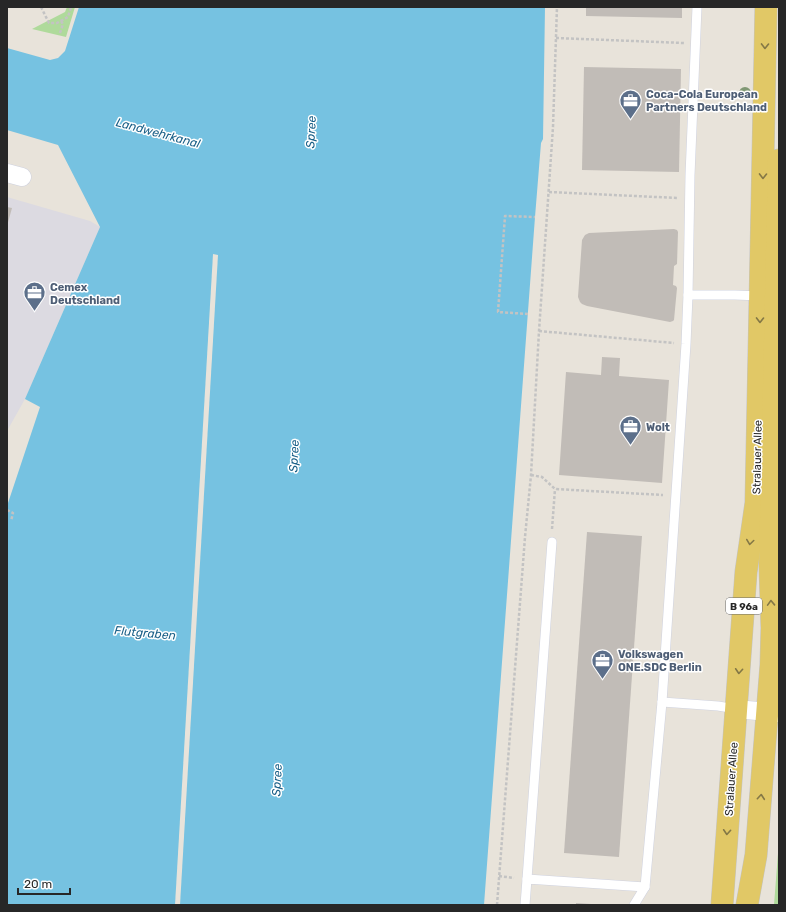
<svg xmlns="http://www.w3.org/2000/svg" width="786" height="912" font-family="Rubik,sans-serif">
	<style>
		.industrial { fill: #dcdae1 }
		.green { fill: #afda9b }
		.water { fill: #76c2e1 }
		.pier { fill: #e8e3da }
		.building { fill: #c1bcb7 }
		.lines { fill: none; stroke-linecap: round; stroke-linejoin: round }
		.service-casing { stroke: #cfd2df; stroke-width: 10 }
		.minor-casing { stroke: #cfd2df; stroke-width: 19 }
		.primary-casing { stroke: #c3c3c3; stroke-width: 23 }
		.path { stroke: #c3c3c3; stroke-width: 2.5; stroke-dasharray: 3 2; stroke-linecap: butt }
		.service { stroke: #fff; stroke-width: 9 }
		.minor { stroke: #fff; stroke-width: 18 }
		.primary { stroke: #e1c866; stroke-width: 22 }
		.tree { fill: #809874 }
		.oneway { stroke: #847846 }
		.labels { text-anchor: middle; stroke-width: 3; stroke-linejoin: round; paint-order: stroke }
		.shield { fill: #fff; stroke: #686868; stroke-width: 1 }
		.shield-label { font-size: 10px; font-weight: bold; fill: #272727 }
		.service-label { font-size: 11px; font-weight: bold; fill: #4e5e75; stroke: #fff; text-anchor: start }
		.street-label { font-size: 11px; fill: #272727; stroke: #fff }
		.water-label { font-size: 12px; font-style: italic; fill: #1a6088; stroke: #fff }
	</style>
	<rect width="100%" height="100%" fill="#e8e3da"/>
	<path class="industrial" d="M 7,197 L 90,221 L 100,227 L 25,399 L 7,431 Z"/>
	<g class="green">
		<path d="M 67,7 L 75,7 L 66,37 L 32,29 L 65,12 Z"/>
		<path d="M 779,840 L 779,905 L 774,905 Z"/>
	</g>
	<path class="water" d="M 79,7 L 545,7 L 543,139 L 541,143 L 535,217 L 484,905 L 7,905 L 7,506 L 40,407 L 25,399 L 100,227 L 58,145 L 7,130 L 7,48 L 50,60 L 58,58 L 65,51 Z"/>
	<path class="pier" d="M 213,254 L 218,255 L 180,905 L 175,905 Z"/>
	<g class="building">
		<path d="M 586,7 L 682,7 L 682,18 L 586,16 Z"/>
		<path d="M 584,67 L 681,69 L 679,172 L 582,170 Z"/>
		<path d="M 7,207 L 12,208 L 7,226 Z"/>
		<path d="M 674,229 L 677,230 L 678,232 L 677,264 L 674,266 L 673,285 L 676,286 L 677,288 L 674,320 L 673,321 L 670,322 L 587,306 L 582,304 L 580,302 L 578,297 L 582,240 L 585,235 L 589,233 Z"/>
		<path d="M 602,357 L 620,358 L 619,376 L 669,380 L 662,483 L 559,475 L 566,372 L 601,375 Z"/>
		<path d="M 587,532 L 642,536 L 619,857 L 564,853 Z"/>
		<path d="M 576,903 L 591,904 L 591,905 L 576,905 Z"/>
	</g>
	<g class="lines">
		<defs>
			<g id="service">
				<path d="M 688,295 L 735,295 L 760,296"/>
				<path d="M 662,702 L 718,706 L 736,709"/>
				<path d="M 527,879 L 552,542"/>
				<path d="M 525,905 L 527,879 L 645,887"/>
				<path d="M 634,905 L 645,887 L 662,702 L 686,344 L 688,295 L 690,175 L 697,7"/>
			</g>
			<g id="minor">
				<path d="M 7,173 L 22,177"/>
				<path d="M 736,709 L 779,713"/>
			</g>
			<g id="primary">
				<path d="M 722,905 L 746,572 L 756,503 L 766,7"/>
				<path d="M 747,905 L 756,855 L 771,665 L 772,628 L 770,566 L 779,160"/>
			</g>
		</defs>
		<use href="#service" class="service-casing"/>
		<use href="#minor" class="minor-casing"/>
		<use href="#primary" class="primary-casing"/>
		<g class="path">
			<path d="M 41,7 L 49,23 L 57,23 L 68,17 L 71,7"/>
			<path d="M 60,33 L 63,24 L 61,21"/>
			<path d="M 556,38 L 684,43"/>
			<path d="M 549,192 L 678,198"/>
			<path d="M 528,314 L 498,312 L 505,216 L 535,217"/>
			<path d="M 539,331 L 674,343"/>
			<path d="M 531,475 L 542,477 L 555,489 L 663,495"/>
			<path d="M 7,510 L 13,513 L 11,521"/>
			<path d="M 552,529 L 555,489"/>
			<path d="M 499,876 L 514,878"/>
			<path d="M 497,905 L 525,537 L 531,475 L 539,331 L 553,127 L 557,7"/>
		</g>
		<use href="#service" class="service"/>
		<use href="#minor" class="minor"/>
		<use href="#primary" class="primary"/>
	</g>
	<circle class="tree" cx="745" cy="93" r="6"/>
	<defs><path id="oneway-chevron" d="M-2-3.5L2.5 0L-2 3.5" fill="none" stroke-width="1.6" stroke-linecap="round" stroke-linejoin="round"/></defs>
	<g class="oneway">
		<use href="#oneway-chevron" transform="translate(765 46) rotate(91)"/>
		<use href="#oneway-chevron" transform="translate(763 176) rotate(91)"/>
		<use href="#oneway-chevron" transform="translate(760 320) rotate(91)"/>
		<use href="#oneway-chevron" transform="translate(750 542) rotate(98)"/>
		<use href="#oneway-chevron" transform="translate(771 603) rotate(-92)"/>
		<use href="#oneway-chevron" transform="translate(739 671) rotate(94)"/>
		<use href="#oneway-chevron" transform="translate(761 797) rotate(-85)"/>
		<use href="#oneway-chevron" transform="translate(727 832) rotate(94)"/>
	</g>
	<defs>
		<symbol id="office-pin" viewBox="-11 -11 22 30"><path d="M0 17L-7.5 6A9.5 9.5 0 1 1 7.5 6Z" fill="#5c6f8a" stroke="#fff"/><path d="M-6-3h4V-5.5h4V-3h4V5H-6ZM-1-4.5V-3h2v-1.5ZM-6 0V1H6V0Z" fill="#fff"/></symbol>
	</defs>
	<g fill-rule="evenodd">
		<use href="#office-pin" x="618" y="88" width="25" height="34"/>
		<use href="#office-pin" x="22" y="280" width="25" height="34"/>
		<use href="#office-pin" x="618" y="414" width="25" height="34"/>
		<use href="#office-pin" x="590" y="648" width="25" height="34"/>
	</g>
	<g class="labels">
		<rect class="shield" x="726" y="598" width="36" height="16" rx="3"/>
		<g class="shield-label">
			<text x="744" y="610">B 96a</text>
		</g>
		<g class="service-label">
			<text x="646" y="98">Coca-Cola European<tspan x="646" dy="13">Partners Deutschland</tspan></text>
			<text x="50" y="291">Cemex<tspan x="50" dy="13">Deutschland</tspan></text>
			<text x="646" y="431">Wolt</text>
			<text x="618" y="658">Volkswagen<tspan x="618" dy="13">ONE.SDC Berlin</tspan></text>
		</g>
		<g class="street-label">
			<text transform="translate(757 457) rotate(-89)" y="4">Stralauer Allee</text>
			<text transform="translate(731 779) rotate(-86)" y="4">Stralauer Allee</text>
		</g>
		<g class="water-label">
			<text transform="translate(311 132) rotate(-87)" y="4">Spree</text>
			<text transform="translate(158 133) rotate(15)" y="4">Landwehrkanal</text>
			<text transform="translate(294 456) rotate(-87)" y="4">Spree</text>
			<text transform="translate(145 633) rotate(5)" y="4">Flutgraben</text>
			<text transform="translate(277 780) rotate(-87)" y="4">Spree</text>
		</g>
	</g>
	<rect width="786" height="912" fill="none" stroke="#272727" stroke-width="16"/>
	<path d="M18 888v6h52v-6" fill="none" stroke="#272727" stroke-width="2"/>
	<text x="24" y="888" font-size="12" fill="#272727" stroke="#ffffff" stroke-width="3" paint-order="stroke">20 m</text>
</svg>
